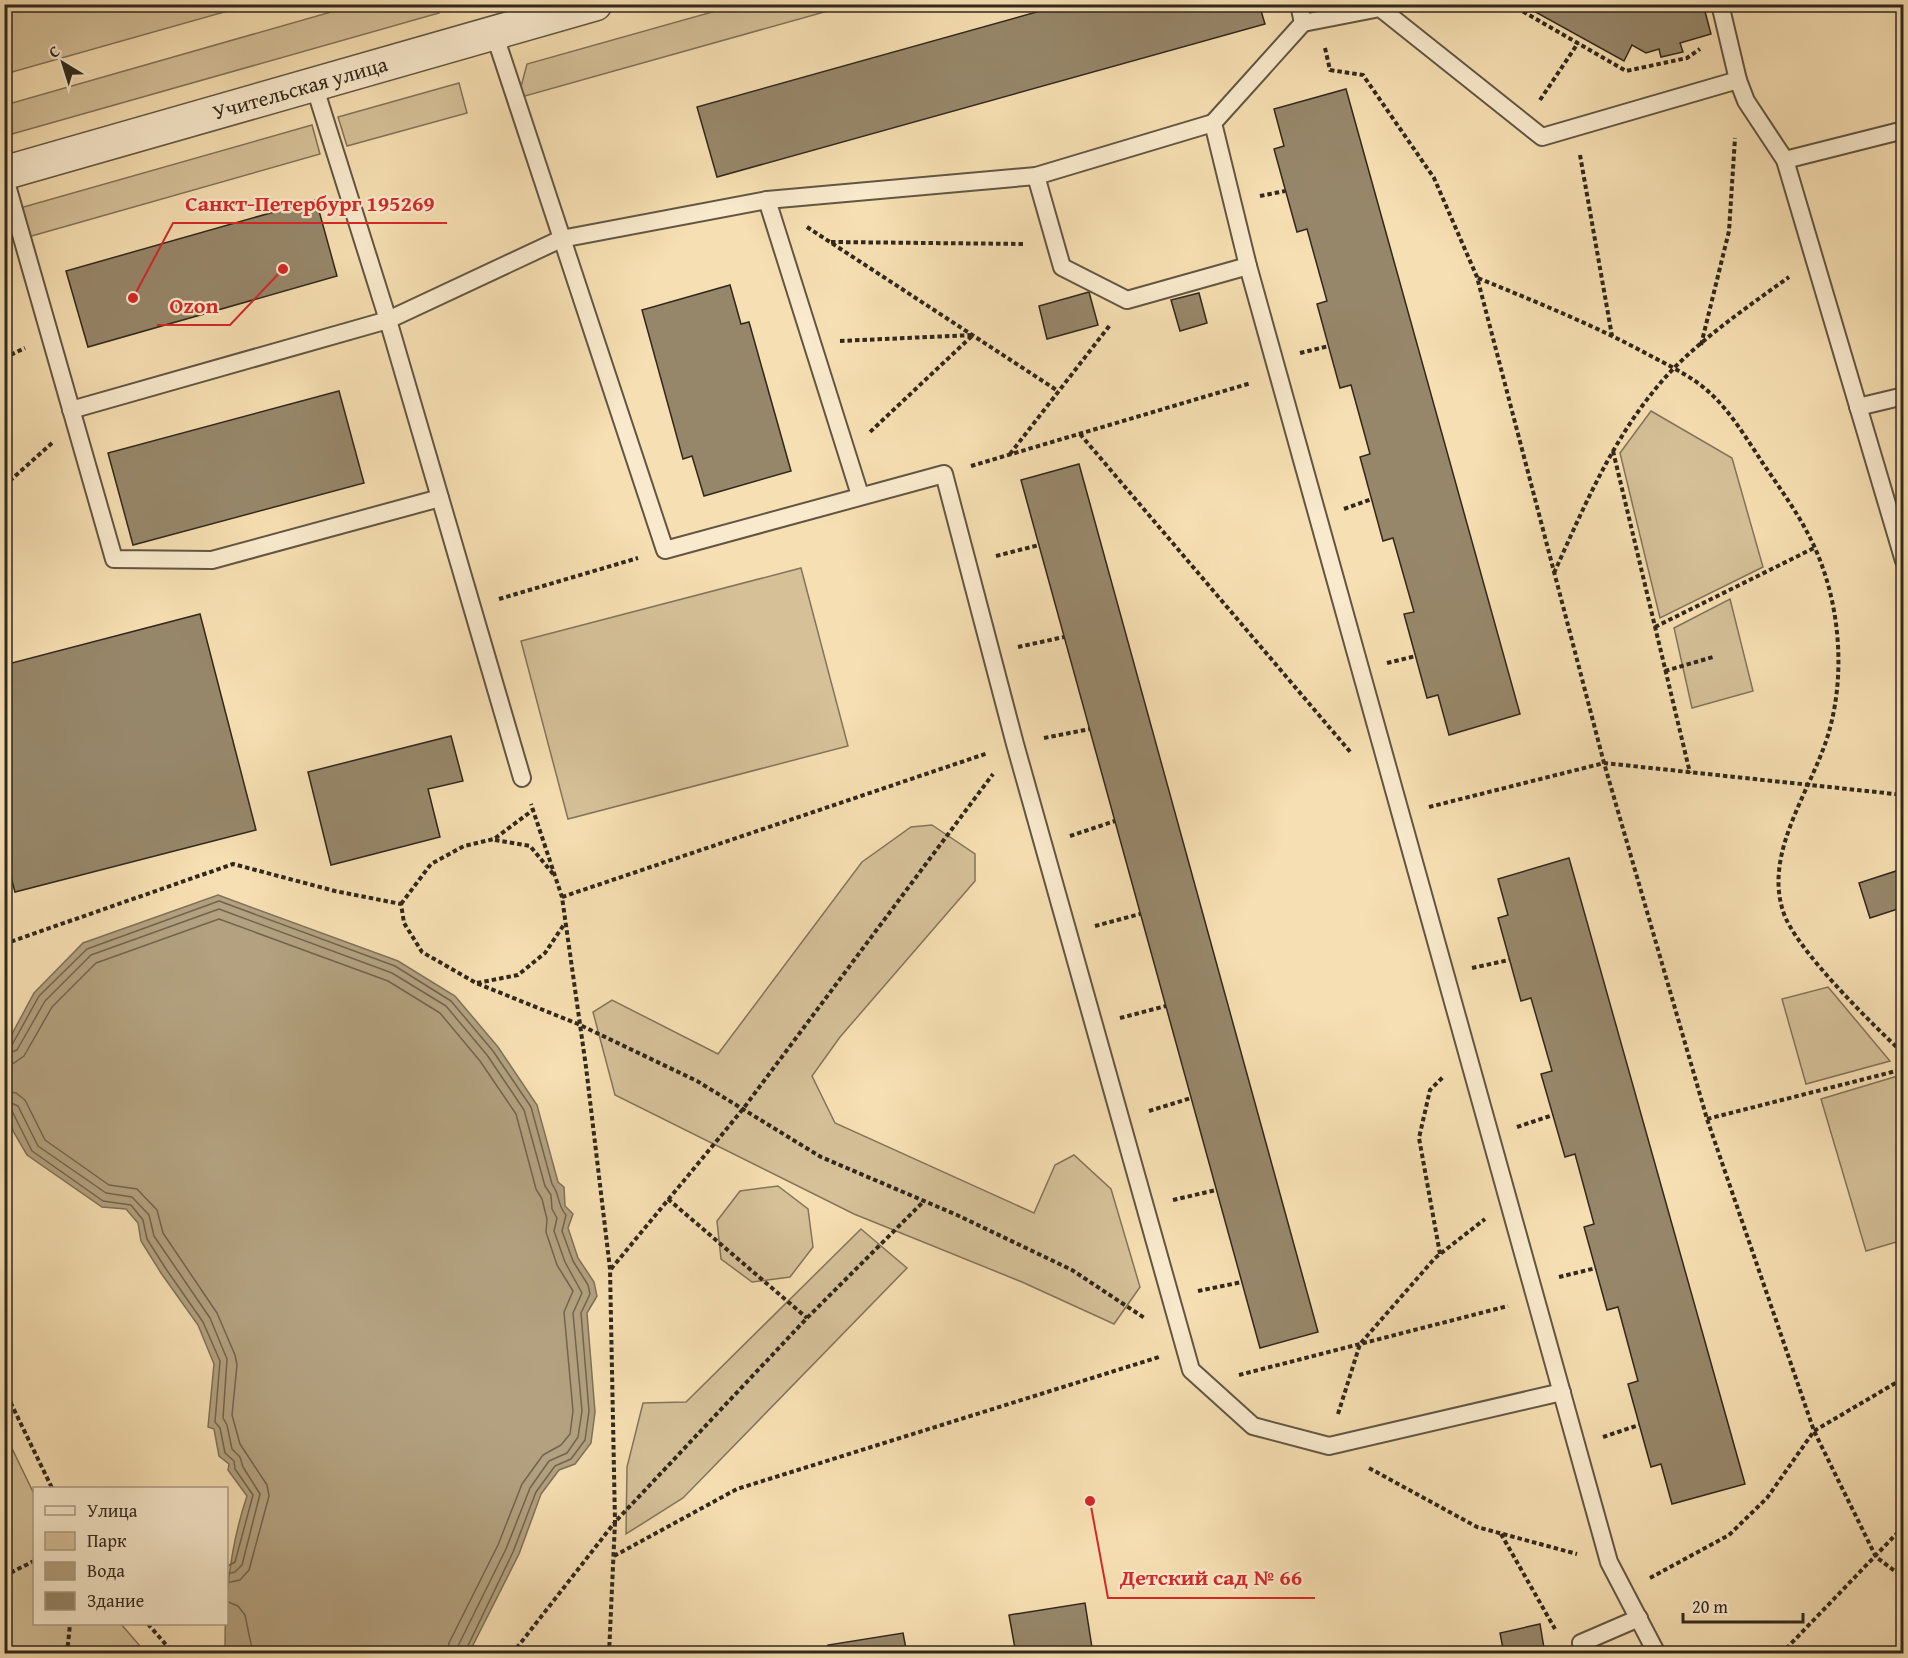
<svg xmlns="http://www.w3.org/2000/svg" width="1908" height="1658" font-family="'Gentium Book Plus',serif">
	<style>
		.green { fill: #d5c098; stroke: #83745a; stroke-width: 1.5 }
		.water { fill: #b3a17f; stroke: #7f7157; stroke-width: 1.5 }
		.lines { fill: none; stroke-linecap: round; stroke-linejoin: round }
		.shore { stroke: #72644e; stroke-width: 1.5 }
		.building { fill: #97876a; stroke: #31281c; stroke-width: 1.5 }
		.lane-casing { stroke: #625642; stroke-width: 20 }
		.street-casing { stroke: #625642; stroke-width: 36 }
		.path { stroke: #31281c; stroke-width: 4; stroke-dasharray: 4.5 3; stroke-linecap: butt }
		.lane { stroke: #f9eacd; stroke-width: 16 }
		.street { stroke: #f9eacd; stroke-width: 33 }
		.labels { text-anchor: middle; stroke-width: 4.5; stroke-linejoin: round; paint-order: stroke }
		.street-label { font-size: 21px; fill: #31281c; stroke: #f9eacd }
		.leader { fill: none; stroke: #d62828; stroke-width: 2 }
		.callout-dot { fill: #d62828; stroke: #f9eacd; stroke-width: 2 }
		.callout-label { font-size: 22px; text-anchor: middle; font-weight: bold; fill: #d62828; stroke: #f9eacd; stroke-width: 4.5; stroke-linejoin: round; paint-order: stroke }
	</style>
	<rect width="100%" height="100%" fill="#f6dfb2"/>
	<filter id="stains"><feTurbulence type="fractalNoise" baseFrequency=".00333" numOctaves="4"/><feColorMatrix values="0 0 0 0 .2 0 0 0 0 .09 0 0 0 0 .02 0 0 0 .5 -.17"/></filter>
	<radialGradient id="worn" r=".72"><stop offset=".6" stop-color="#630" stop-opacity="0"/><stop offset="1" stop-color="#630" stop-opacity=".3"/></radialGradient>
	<g class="green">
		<path d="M 5,4 L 249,4 L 249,5 L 5,74 Z"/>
		<path d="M 359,4 L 437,5 L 439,13 L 5,136 L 5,105 Z"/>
		<path d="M 737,5 L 849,5 L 518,98 L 527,64 Z"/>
		<path d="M 459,83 L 467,113 L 347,146 L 338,117 Z"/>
		<path d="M 312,125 L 320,154 L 28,237 L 20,208 Z"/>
		<path d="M 1651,411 L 1732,458 L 1763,567 L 1660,618 L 1620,453 Z"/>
		<path d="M 801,568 L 848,746 L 568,819 L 521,641 Z"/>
		<path d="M 1730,599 L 1753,691 L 1692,708 L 1674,628 Z"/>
		<path d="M 932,825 L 975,854 L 975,881 L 840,1037 L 812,1076 L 835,1123 L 1034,1213 L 1055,1165 L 1074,1155 L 1111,1189 L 1140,1287 L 1114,1324 L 1022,1282 L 854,1214 L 615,1095 L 593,1012 L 612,1000 L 718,1054 L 862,862 L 911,827 Z"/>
		<path d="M 1828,987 L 1890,1061 L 1806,1084 L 1782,999 Z"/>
		<path d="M 1901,1075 L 1904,1084 L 1903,1240 L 1866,1251 L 1821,1099 Z"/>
		<path d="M 778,1186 L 808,1209 L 813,1247 L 790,1277 L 752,1282 L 721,1259 L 717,1221 L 740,1191 Z"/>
		<path d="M 861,1229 L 907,1268 L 683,1498 L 626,1534 L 627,1467 L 643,1403 L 686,1402 Z"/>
		<path d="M 5,1434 L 34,1494 L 34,1624 L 121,1624 L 146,1653 L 5,1653 Z"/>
	</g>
	<path class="water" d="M 218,895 L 398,961 L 455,996 L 498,1047 L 537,1105 L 558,1182 L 564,1187 L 565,1206 L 573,1214 L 568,1228 L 578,1258 L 594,1282 L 597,1296 L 587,1313 L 595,1412 L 591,1443 L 575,1464 L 559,1470 L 541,1494 L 519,1554 L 469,1653 L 232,1654 L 225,1646 C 225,1595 230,1546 247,1496 L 228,1470 L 229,1464 L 219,1456 L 214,1429 L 208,1427 L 214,1364 L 198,1325 L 161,1273 L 141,1241 L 138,1223 L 126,1209 L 102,1207 L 27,1155 L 13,1131 L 5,1106 L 5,1047 L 34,993 L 83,943 Z"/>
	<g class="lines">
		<g class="shore">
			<path d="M 4,1048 L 12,1045 L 39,996 L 87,949 L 219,901 L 395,966 L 451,1001 L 493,1051 L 531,1107 L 552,1184 C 560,1194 557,1205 566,1215 L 562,1231 L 573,1261 L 588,1285 L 590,1294 L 581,1313 L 589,1411 L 585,1440 L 571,1459 L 555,1466 L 536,1492 L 513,1552 L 464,1654"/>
			<path d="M 4,1055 L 17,1050 L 45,1001 L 91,955 L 219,909 L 392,973 L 446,1006 L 487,1055 L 524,1110 L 545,1186 L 551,1195 L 552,1209 L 557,1218 L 554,1231 L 565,1262 L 582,1293 L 573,1313 L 582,1411 L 578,1437 L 567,1453 L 549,1461 L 530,1488 L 506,1549 L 458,1646 L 456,1654"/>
			<path d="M 4,1064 L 14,1063 L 24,1056 L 52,1007 L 96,963 L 219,919 L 388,981 L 440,1013 L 480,1061 L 516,1114 L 536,1189 L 542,1199 L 547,1219 L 546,1232 L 557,1265 L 573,1291 L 564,1312 L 573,1411 L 570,1434 L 561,1445 L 543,1455 L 522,1484 L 498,1545 L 449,1643 L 447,1654"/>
			<path d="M 4,1091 L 16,1093 L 25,1100 L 45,1140 L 109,1185 L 137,1189 L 157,1210 L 163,1233 L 217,1313 L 235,1355 L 237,1365 L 232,1415 L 240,1444 L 267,1485 L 269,1496 L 249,1570 L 240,1580 L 226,1583"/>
			<path d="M 4,1100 L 18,1106 L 38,1146 L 106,1193 L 132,1197 L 149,1215 L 154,1236 L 210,1318 L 227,1359 L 223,1418 L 227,1425 L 232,1449 L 240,1457 L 243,1467 L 260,1494 L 242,1565 L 235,1572 L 226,1574"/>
			<path d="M 4,1108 L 12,1111 L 32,1151 L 103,1201 L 131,1205 L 143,1220 L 147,1239 L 166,1269 L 203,1322 L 220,1361 L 215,1422 L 220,1428 L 225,1453 L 234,1461 L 235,1469 L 253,1495 L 235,1562 L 226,1567"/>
			<path d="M 226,1601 L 238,1606 L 245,1615 L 253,1654"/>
		</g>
	</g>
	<g class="building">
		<path d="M 1065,4 L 1259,4 L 1265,24 L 717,177 L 697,107 Z"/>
		<path d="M 1703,4 L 1711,34 L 1680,43 L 1683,52 L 1661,57 L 1659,49 L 1646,53 L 1632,45 L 1624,61 L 1523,5 Z"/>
		<path d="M 1346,89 L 1520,714 L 1449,735 L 1438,695 L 1427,698 L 1404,614 L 1414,612 L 1393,538 L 1383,541 L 1360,457 L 1370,454 L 1351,385 L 1340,388 L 1317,304 L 1327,301 L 1307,229 L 1297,232 L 1274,149 L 1284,146 L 1274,109 Z"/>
		<path d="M 316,200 L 337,276 L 88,347 L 66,271 Z"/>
		<path d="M 730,285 L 741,324 L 749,322 L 791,471 L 704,496 L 692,456 L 683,459 L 642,310 Z"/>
		<path d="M 1089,292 L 1098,325 L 1047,339 L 1039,306 Z"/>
		<path d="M 1199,293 L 1207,323 L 1180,331 L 1171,300 Z"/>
		<path d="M 339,391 L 364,483 L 133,545 L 108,453 Z"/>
		<path d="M 1079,464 L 1318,1332 L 1260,1348 L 1021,480 Z"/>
		<path d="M 200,614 L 256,830 L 15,892 L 4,851 L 4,665 Z"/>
		<path d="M 451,736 L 463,781 L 428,789 L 440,837 L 331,865 L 308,772 Z"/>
		<path d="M 1569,858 L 1745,1484 L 1672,1504 L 1661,1464 L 1651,1467 L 1628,1384 L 1638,1381 L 1618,1307 L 1607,1310 L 1584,1227 L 1594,1224 L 1575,1154 L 1565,1157 L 1541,1074 L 1552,1071 L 1531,998 L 1521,1001 L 1498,918 L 1508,915 L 1498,879 Z"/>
		<path d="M 1896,871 L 1904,894 L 1904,907 L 1870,918 L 1859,883 Z"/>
		<path d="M 1085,1603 L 1093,1654 L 1016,1654 L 1009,1615 Z"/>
		<path d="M 1540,1624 L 1545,1654 L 1504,1654 L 1500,1633 Z"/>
		<path d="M 903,1633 L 907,1654 L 830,1654 L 828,1645 Z"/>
	</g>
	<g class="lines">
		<defs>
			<g id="lane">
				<path d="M 1299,4 L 1303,23 L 1380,8 L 1542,137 L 1738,80 L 1746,101 L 1785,160 L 1904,561"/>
				<path d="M 1720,4 L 1738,80"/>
				<path d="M 494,33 L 665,550 L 944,474 L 1015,744 L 1191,1370 L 1253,1426 L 1329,1446 L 1562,1392"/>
				<path d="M 314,85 L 388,320 L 561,239 L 767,200 L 1036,176 L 1213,123"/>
				<path d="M 1785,160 L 1904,130"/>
				<path d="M 4,175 L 114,559 L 212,560 L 440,498"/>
				<path d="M 1036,176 L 1062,267 L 1127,300 L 1248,266 L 1609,1562 L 1657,1654"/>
				<path d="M 767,200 L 860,495"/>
				<path d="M 1248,266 L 1213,123 L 1303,23"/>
				<path d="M 1858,407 L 1904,396"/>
				<path d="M 71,410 L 388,320 L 522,778"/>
				<path d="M 1583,1654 L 1581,1643 L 1639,1618"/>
			</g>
			<g id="street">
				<path id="s1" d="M 4,173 L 595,4"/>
			</g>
		</defs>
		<use href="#lane" class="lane-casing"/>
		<use href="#street" class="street-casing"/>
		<g class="path">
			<path d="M 1510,4 L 1626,71 L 1687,58 L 1700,49"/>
			<path d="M 4,6 L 9,4"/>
			<path d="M 1325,48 L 1330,70 L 1363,75 L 1434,178 L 1477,277 L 1604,763 L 1707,1119 L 1814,1431 L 1876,1557 L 1904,1578"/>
			<path d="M 1540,100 L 1578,43"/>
			<path d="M 1580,155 L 1612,336"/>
			<path d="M 1260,196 L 1285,191"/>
			<path d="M 807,227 L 1058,391"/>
			<path d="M 831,242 L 1025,244"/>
			<path d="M 1478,278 C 1536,302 1594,325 1649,355 C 1670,366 1693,377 1710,393 C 1730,411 1747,439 1762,462 C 1777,484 1793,506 1806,530 C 1838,588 1847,664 1830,728 C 1815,786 1763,849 1783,911 C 1794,948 1873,1025 1904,1054"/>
			<path d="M 840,341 L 973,335 L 870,432"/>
			<path d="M 1701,345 L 1729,231 L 1735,138"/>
			<path d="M 1300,353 L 1329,346"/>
			<path d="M 4,358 L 25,348"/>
			<path d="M 1080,434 L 1352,754"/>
			<path d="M 1613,451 L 1690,773"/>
			<path d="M 1010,454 L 1110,325"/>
			<path d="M 971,466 L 1251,383"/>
			<path d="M 4,486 L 52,443"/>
			<path d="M 1344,509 L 1372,499"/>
			<path d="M 996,556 L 1039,545"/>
			<path d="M 1554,573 C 1587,500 1618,426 1674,368 C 1708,334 1750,305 1789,277"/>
			<path d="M 499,599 L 638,558"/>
			<path d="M 1655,627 L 1814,548"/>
			<path d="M 1018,647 L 1064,637"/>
			<path d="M 1387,663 L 1416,656"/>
			<path d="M 1665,671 L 1713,657"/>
			<path d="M 1044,738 L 1090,729"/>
			<path d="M 1429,807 L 1604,763 L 1904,795"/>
			<path d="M 1070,836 L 1115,821"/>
			<path d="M 495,840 L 530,846 L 554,875"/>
			<path d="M 562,897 L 988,753"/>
			<path d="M 401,904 L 431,864 L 464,846 L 494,839 L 533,810"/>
			<path d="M 1095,926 L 1140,914"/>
			<path d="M 4,944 L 233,864 L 335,891 L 401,904 L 404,923 L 422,952 L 476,983 L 578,1024 L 697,1081 L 821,1157 L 957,1215 L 1072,1270 L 1146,1319"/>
			<path d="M 1472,968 L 1509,960"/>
			<path d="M 477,983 L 518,975 L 545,953 L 565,923"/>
			<path d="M 1120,1018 L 1166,1006"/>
			<path d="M 1149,1111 L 1191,1098"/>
			<path d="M 1707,1119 L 1904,1069"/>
			<path d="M 1517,1127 L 1553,1115"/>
			<path d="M 668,1199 L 807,1318"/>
			<path d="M 1173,1200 L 1216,1190"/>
			<path d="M 1440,1254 L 1419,1138 L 1430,1090 L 1444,1076"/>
			<path d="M 611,1269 L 743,1109 L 993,774"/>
			<path d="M 1559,1277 L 1596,1268"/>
			<path d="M 1198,1291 L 1242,1282"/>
			<path d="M 1239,1375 L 1508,1306"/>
			<path d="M 4,1389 L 52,1488"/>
			<path d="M 1338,1414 L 1360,1344 L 1435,1258 L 1485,1219"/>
			<path d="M 1603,1437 L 1639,1425"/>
			<path d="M 1369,1468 L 1477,1527 L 1577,1554"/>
			<path d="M 1501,1534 L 1555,1629"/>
			<path d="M 614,1556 L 737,1489 L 1159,1357"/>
			<path d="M 4,1576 L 34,1561"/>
			<path d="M 1650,1578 L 1729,1535 L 1767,1498 L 1814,1431 L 1904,1378"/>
			<path d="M 148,1624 L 174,1654"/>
			<path d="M 67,1654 L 70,1624"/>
			<path d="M 512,1654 L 615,1522 L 610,1269 L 586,1067 L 562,897 L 531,804"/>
			<path d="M 609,1654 L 615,1522 L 807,1318 L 924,1201"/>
			<path d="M 1781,1654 L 1904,1526"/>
		</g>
		<use href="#lane" class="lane"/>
		<use href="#street" class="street"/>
	</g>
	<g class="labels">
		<g class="street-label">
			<text dy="7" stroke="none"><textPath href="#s1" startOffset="308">Учительская улица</textPath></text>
		</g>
	</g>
	<path class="leader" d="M133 298L173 223H447M283 269L230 325H157M1090 1501L1108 1598H1315"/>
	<g class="callout-dot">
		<circle cx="133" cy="298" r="6"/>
		<circle cx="283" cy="269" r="6"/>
		<circle cx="1090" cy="1501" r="6"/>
	</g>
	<g class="callout-label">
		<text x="310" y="211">Санкт-Петербург 195269</text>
		<text x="194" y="313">Ozon</text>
		<text x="1211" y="1585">Детский сад № 66</text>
	</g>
	<rect width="1908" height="1658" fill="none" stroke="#f6dfb2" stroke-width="24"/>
	<rect x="6" y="6" width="1896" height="1646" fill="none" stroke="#31281c" stroke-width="3"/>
	<rect x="12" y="12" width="1884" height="1634" fill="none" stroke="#31281c" stroke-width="1.5"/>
	<rect x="33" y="1487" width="195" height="138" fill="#f9eacd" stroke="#a99c86" stroke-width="1.5"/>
	<rect x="45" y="1506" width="30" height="9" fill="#f9eacd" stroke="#a99c86" stroke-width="1.5"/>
	<text x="87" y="1517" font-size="18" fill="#31281c">Улица</text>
	<rect x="45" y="1532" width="30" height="18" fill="#d5c098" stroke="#a99c86" stroke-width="1.5"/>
	<text x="87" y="1547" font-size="18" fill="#31281c">Парк</text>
	<rect x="45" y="1562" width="30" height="18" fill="#b3a17f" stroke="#a99c86" stroke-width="1.5"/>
	<text x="87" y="1577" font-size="18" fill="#31281c">Вода</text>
	<rect x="45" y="1592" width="30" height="18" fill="#97876a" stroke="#a99c86" stroke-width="1.5"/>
	<text x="87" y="1607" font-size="18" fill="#31281c">Здание</text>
	<g transform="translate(63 63) rotate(322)" stroke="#f9eacd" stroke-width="4.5" paint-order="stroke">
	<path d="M0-4.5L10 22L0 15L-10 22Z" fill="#31281c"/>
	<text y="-9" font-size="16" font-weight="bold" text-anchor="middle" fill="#31281c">С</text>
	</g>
	<path d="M1683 1613v9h120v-9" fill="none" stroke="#31281c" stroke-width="3"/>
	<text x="1692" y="1613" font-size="18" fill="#31281c" stroke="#f9eacd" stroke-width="4.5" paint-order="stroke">20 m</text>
	<rect width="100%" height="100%" filter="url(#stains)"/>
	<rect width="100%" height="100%" fill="url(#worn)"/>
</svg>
